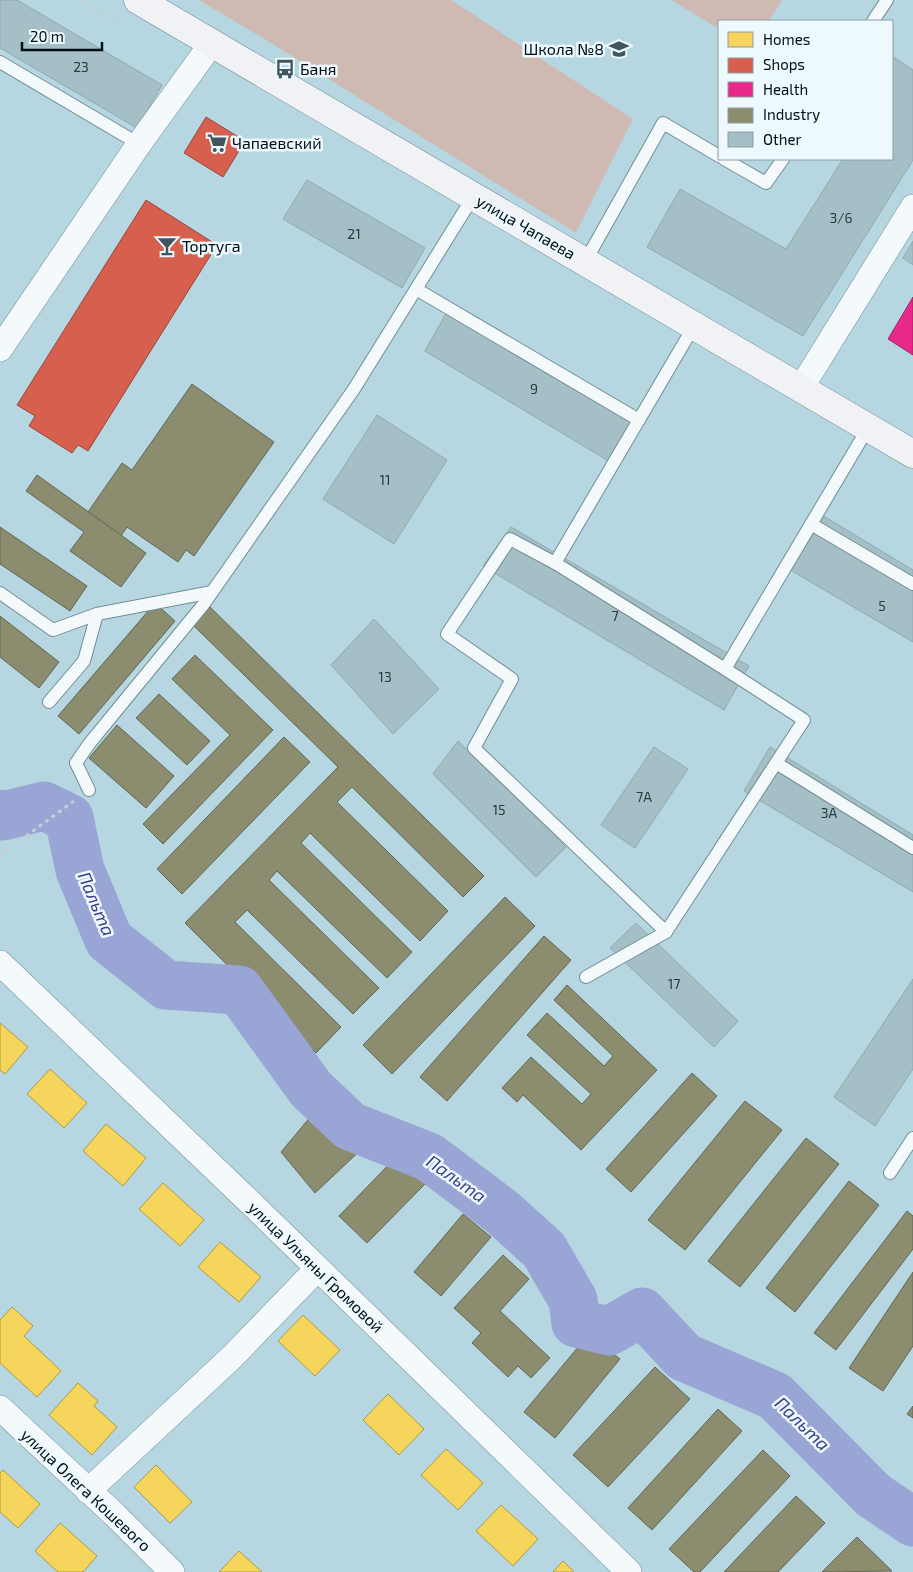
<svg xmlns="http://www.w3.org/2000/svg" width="913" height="1572" font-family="'Exo 2',sans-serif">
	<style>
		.green { fill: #cebab3 }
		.homes { fill: #f6d55c; stroke: #ac9a47 }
		.shops { fill: #d6604d; stroke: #96483c }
		.health { fill: #e7298a; stroke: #a22167 }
		.industry { fill: #8c8c6e; stroke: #626654 }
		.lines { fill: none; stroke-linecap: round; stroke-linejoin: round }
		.river { stroke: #98a5d5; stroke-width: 49 }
		.building { fill: #a4c0c6; stroke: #8ea9af }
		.lane-casing { stroke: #728d95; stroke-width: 14 }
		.street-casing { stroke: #728d95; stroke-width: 26 }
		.secondary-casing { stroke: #728d95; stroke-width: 29 }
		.path { stroke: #c4ced3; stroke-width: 3; stroke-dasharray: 4 4; stroke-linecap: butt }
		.lane { stroke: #f4f9fb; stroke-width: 12 }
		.street { stroke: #f4f9fb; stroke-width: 25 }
		.secondary { stroke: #f0f2f6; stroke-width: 28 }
		.labels { text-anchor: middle; stroke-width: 5; stroke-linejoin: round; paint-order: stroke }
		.number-label { font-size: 14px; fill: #293b42 }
		.poi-label { font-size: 16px; fill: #000f16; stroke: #edf9fd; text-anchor: start }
		.street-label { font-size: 16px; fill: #000f16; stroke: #edf9fd }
		.water-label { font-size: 18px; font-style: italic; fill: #3f3d89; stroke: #edf9fd }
	</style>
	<rect width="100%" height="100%" fill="#b6d7e2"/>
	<g class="green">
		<path d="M 199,0 L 451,0 L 633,119 L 576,233 L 266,40 Z"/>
		<path d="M 671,0 L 782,0 L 769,21 L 719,21 L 719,29 Z"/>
	</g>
	<g class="homes">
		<path d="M 0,1023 L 28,1047 L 5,1074 L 0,1070 Z"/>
		<path d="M 50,1069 L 87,1103 L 64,1128 L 27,1094 Z"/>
		<path d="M 106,1124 L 146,1158 L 123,1186 L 83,1151 Z"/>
		<path d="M 163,1183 L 204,1220 L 180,1246 L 139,1209 Z"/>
		<path d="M 220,1242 L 261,1277 L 239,1302 L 198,1267 Z"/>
		<path d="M 12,1307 L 33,1326 L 24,1336 L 61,1371 L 37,1397 L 0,1363 L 0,1320 Z"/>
		<path d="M 303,1315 L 340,1350 L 315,1376 L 278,1341 Z"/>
		<path d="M 78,1383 L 98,1401 L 94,1406 L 117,1427 L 92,1455 L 49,1415 Z"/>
		<path d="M 388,1394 L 424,1429 L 399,1455 L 363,1420 Z"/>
		<path d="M 446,1449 L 483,1483 L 458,1510 L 421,1475 Z"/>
		<path d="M 156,1465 L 192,1502 L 170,1523 L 134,1487 Z"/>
		<path d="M 3,1470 L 40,1504 L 18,1528 L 0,1512 L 0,1473 Z"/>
		<path d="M 501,1505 L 538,1539 L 513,1566 L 476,1531 Z"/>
		<path d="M 60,1523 L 97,1556 L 83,1572 L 58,1572 L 35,1551 Z"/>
		<path d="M 239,1551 L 262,1572 L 219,1572 Z"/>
		<path d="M 563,1561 L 574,1572 L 553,1572 Z"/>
	</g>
	<g class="shops">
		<path d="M 206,117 L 245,141 L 223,177 L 184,153 Z"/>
		<path d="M 146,200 L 217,245 L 88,451 L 78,445 L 72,453 L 29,426 L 35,416 L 17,405 Z"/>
	</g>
	<path class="health" d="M 913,297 L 913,355 L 888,339 Z"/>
	<g class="industry">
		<path d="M 192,384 L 274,442 L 194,556 L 186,550 L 178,562 L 127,527 L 121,536 L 88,512 L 122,463 L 132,470 Z"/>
		<path d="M 37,475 L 146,553 L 121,587 L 70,551 L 84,532 L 26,491 Z"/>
		<path d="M 0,527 L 87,586 L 70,611 L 0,564 Z"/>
		<path d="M 155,603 L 175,621 L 79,734 L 58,716 Z"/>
		<path d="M 210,607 L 484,876 L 463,897 L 352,787 L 337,802 L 448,911 L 420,941 L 310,833 L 301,843 L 412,952 L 387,978 L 277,871 L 269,880 L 379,988 L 353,1014 L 247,910 L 235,922 L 341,1027 L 316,1053 L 185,923 L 338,767 L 193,625 Z"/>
		<path d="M 0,616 L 59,662 L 39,688 L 0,657 Z"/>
		<path d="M 195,655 L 273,730 L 163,844 L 143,824 L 230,735 L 172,679 Z"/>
		<path d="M 159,694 L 210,741 L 187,765 L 136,718 Z"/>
		<path d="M 117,725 L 174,776 L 146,808 L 89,758 Z"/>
		<path d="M 284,737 L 310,762 L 182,894 L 157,869 Z"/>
		<path d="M 505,897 L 535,926 L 392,1074 L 363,1045 Z"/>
		<path d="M 544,936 L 571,960 L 447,1101 L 420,1077 Z"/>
		<path d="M 567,985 L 657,1070 L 581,1150 L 523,1095 L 517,1102 L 502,1088 L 531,1057 L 582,1104 L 591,1094 L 527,1035 L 547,1013 L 604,1066 L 613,1056 L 554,1000 Z"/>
		<path d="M 692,1073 L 717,1096 L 631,1192 L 606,1169 Z"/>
		<path d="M 745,1101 L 782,1130 L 685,1250 L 648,1220 Z"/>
		<path d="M 312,1115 L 366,1145 L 315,1193 L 281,1152 Z"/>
		<path d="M 806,1138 L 839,1164 L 740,1287 L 708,1261 Z"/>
		<path d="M 397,1156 L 425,1184 L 367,1243 L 339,1216 Z"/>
		<path d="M 849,1181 L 879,1205 L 795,1312 L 766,1288 Z"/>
		<path d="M 907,1211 L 913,1216 L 913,1249 L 836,1350 L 814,1333 Z"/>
		<path d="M 463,1214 L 491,1237 L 441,1296 L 414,1272 Z"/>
		<path d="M 503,1255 L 529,1279 L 500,1311 L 550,1358 L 531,1378 L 518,1366 L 508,1377 L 472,1343 L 481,1333 L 454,1308 Z"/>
		<path d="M 913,1272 L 913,1346 L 883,1391 L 849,1368 Z"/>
		<path d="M 589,1334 L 620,1359 L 555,1438 L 524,1412 Z"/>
		<path d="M 655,1367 L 690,1399 L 608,1487 L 573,1455 Z"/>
		<path d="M 913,1406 L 913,1418 L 907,1414 Z"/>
		<path d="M 718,1409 L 742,1431 L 652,1530 L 628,1508 Z"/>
		<path d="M 763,1450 L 790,1476 L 700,1572 L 694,1572 L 669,1549 Z"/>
		<path d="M 796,1496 L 825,1523 L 778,1572 L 724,1572 Z"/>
		<path d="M 857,1537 L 892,1571 L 822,1572 Z"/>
	</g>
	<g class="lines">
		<path class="river" d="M 0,814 L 3,816 L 44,806 L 69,818 L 80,870 L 109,940 L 166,985 L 239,990 L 311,1089 L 350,1126 L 429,1157 L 502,1212 L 544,1250 L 573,1300 L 576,1323 L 609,1331 L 642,1312 L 684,1357 L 775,1396 L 873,1495 L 913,1522"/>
	</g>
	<g class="building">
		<path d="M 0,0 L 17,0 L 162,85 L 137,128 L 0,48 Z"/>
		<path d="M 892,56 L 913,70 L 913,160 L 803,336 L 647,247 L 680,189 L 786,249 L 843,159 L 892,159 Z"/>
		<path d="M 307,180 L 425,248 L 402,288 L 283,219 Z"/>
		<path d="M 913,241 L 913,265 L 903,258 Z"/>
		<path d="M 448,310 L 641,427 L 617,466 L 425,351 Z"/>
		<path d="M 377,415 L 447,460 L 394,544 L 323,499 Z"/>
		<path d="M 822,515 L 913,570 L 913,642 L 787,568 Z"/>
		<path d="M 511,527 L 749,666 L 724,710 L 483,566 Z"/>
		<path d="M 374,619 L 439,689 L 393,734 L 331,665 Z"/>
		<path d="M 458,741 L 566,847 L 536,877 L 433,774 Z"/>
		<path d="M 654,747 L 688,769 L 635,848 L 601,825 Z"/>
		<path d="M 770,747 L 913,835 L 913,892 L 744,791 Z"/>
		<path d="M 636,923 L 738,1021 L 714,1047 L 610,948 Z"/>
		<path d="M 913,979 L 913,1069 L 875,1126 L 834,1097 Z"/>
	</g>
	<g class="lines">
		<defs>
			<g id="lane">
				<path d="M 873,21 L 887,0"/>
				<path d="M 0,62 L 139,144"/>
				<path d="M 724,159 L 766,183 L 783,159"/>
				<path d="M 585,262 L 663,123 L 719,156"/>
				<path d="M 416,289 L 639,420"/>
				<path d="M 694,326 L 555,563 L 725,669 L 868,428"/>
				<path d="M 811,524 L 913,584"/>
				<path d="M 555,563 L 510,539 L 447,634 L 512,679 L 474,748 L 666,932 L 804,720 L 725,669"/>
				<path d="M 0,593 L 53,630 L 97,614 L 212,592"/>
				<path d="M 49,702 L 84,661 L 97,614"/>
				<path d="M 776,763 L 913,848"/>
				<path d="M 89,790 L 76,763 L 89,744 L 203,605 L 354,389 L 473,197"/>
				<path d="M 586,977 L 666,932"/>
				<path d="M 890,1173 L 913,1138"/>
			</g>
			<g id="street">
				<path d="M 0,349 L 139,144 L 212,43"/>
				<path d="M 801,388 L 913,207"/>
				<path d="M 0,963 L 258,1210 L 629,1572"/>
				<path d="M 0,1408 L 115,1515 L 172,1572"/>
				<path d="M 88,1491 L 232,1357 L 317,1269"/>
			</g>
			<path id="secondary" d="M 138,0 L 913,454"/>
		</defs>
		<use href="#lane" class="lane-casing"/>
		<use href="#street" class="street-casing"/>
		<use href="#secondary" class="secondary-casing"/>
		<g class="path">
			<path d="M 81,0 L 121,23"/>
			<path d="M 0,855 L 74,801"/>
		</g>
		<use href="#lane" class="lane"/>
		<use href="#street" class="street"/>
		<use href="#secondary" class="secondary"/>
	</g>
	<defs>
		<symbol id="school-bare" viewBox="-9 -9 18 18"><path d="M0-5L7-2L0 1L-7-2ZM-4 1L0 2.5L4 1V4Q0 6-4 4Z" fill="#40555d" stroke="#edf9fd" stroke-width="2.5" paint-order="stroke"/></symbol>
		<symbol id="bus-bare" viewBox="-9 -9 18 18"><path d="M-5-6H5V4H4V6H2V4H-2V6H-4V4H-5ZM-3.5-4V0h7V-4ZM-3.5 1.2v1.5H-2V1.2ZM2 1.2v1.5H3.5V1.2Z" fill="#40555d" stroke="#edf9fd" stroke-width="2.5" paint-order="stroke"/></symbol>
		<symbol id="supermarket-bare" viewBox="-9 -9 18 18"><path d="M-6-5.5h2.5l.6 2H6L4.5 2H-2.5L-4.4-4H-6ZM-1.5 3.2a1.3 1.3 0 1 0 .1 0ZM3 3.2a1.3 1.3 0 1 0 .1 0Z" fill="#40555d" stroke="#edf9fd" stroke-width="2.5" paint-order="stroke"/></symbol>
		<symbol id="bar-bare" viewBox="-9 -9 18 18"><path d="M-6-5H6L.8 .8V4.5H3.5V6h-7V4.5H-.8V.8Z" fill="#40555d" stroke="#edf9fd" stroke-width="2.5" paint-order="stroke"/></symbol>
	</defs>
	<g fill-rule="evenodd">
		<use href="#school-bare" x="605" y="35" width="28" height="28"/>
		<use href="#bus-bare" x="271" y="55" width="28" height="28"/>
		<use href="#supermarket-bare" x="203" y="129" width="28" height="28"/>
		<use href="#bar-bare" x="153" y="232" width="28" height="28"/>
	</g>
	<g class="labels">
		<g class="number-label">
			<text x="81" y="72">23</text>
			<text x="841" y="223">3/6</text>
			<text x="354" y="239">21</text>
			<text x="534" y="394">9</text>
			<text x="385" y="485">11</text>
			<text x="882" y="611">5</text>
			<text x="615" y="621">7</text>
			<text x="385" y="682">13</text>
			<text x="644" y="802">7А</text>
			<text x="499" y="815">15</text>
			<text x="829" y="818">3А</text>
			<text x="674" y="989">17</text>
		</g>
		<g class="poi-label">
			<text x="604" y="55" text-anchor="end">Школа №8</text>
			<text x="300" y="75">Баня</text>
			<text x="232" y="149">Чапаевский</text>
			<text x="182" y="252">Тортуга</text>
		</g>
		<g class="street-label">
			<text transform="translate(526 227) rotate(30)" y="6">улица Чапаева</text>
			<text transform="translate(316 1267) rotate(44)" y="6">улица Ульяны Громовой</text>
			<text transform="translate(86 1490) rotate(43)" y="6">улица Олега Кошевого</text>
		</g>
		<g class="water-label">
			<text transform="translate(96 904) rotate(67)" y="6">Пальта</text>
			<text transform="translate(456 1179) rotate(35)" y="6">Пальта</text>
			<text transform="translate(802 1424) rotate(44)" y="6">Пальта</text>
		</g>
	</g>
	<rect x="718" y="20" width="175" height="140" fill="#edf9fd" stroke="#8e9ba1"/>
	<rect x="728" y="32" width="25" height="15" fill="#f6d55c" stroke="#8e9ba1"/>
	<text x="763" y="45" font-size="15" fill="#000f16">Homes</text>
	<rect x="728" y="58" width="25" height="15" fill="#d6604d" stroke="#8e9ba1"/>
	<text x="763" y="70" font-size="15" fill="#000f16">Shops</text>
	<rect x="728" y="82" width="25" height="15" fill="#e7298a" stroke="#8e9ba1"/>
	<text x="763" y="95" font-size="15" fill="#000f16">Health</text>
	<rect x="728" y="108" width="25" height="15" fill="#8c8c6e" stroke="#8e9ba1"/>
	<text x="763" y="120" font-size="15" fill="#000f16">Industry</text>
	<rect x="728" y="132" width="25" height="15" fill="#a4c0c6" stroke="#8e9ba1"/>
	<text x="763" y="145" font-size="15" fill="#000f16">Other</text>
	<path d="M22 42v8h80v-8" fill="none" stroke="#000f16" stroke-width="2.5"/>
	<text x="30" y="42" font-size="15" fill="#000f16" stroke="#edf9fd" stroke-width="4" paint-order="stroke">20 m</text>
</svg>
